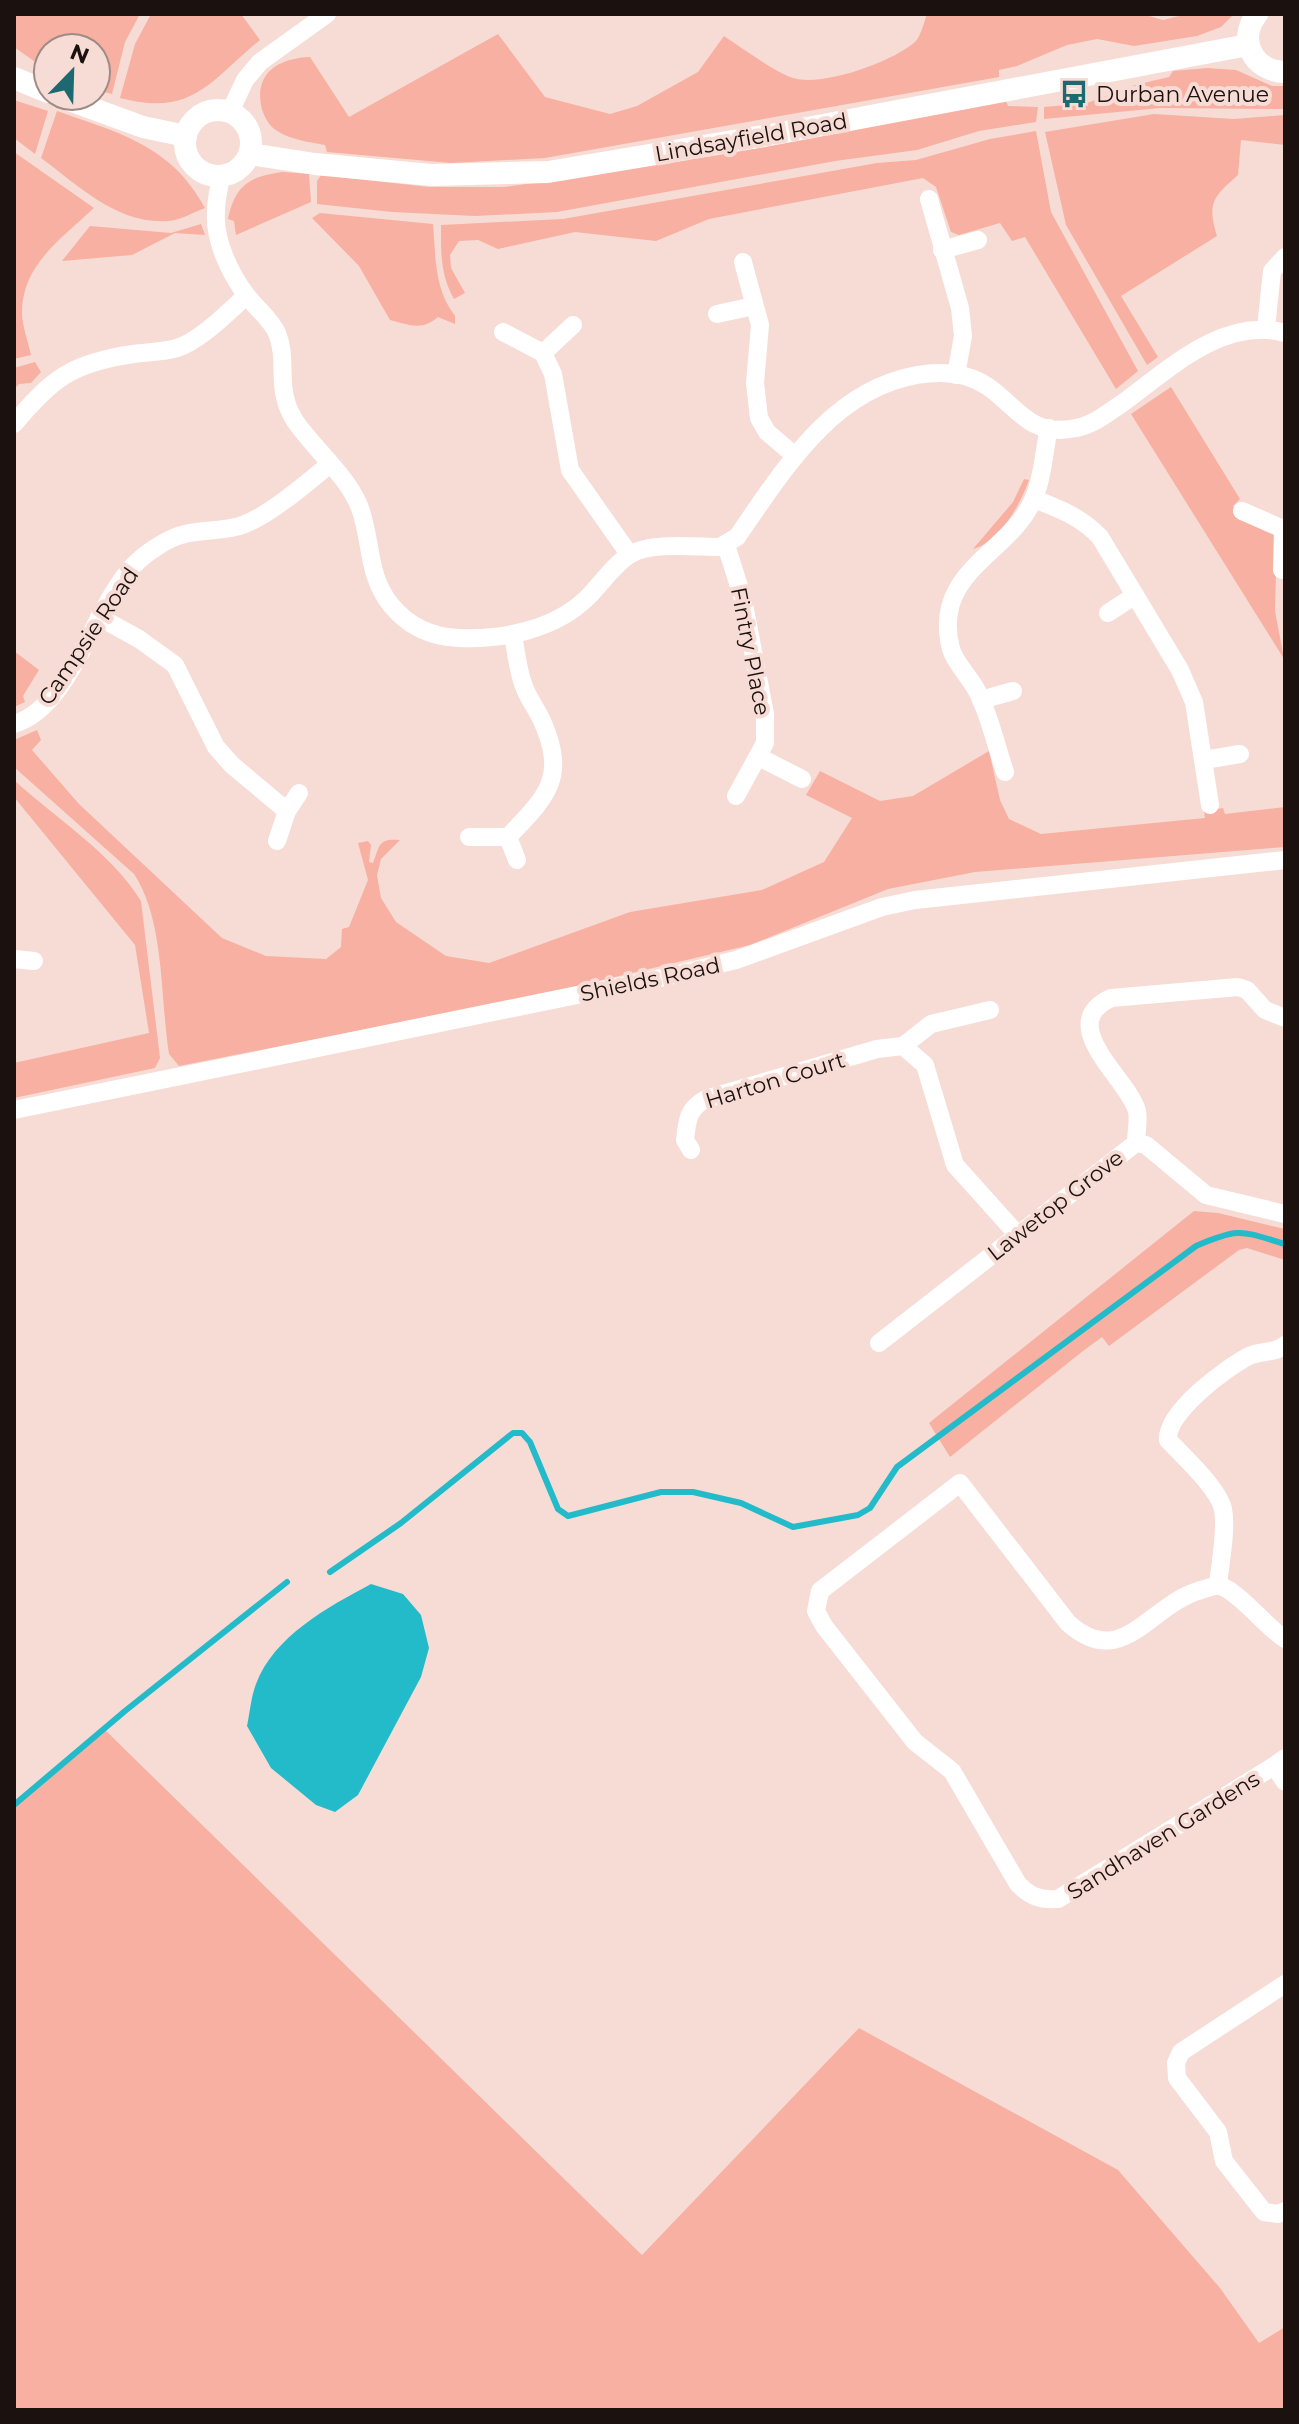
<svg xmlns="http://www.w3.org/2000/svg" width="1299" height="2424" font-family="Montserrat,sans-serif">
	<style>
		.green { fill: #f7b0a1 }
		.water { fill: #23bbca }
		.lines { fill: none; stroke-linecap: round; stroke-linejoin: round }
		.stream { stroke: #23bbca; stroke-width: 6 }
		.minor { stroke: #fff; stroke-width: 18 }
		.tertiary { stroke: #fff; stroke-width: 22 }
		.labels { text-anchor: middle; stroke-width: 8; stroke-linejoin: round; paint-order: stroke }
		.poi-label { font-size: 22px; fill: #1b110f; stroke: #f7dcd5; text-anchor: start }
		.street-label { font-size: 22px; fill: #1b110f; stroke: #f7dcd5 }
	</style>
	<rect width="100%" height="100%" fill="#f7dcd5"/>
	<g class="green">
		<path d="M 14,14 L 140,14 L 125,42 L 112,94 L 96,90 L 96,48 L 48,48 L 48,71 L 14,47 Z"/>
		<path d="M 151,14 L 241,14 L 260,40 C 209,82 193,117 120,98 L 135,44 Z"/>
		<path d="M 927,14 L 1142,14 L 1163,20 L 1187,14 L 1234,14 L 1221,27 L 1197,36 L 1134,46 L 1097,39 L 1067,45 L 1017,66 L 999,70 L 999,77 L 545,158 L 451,163 L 327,152 L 325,145 C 309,142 285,139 272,127 C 267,122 262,112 261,105 C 255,72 280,58 310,57 L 349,117 L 498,34 L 545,97 L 610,114 L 637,106 L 698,72 L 724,36 C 739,46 778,74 793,78 C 823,87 892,62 915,42 C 921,36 924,22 927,14 Z"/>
		<path d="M 1207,68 L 1236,70 L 1272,86 L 1285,86 L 1285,109 L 1160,108 L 1044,119 L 1044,107 L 1087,103 L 1135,85 L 1169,77 L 1173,71 Z"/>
		<path d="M 14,100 L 48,111 L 35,154 L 14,138 Z"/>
		<path d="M 1006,101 L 1008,106 L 1038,107 L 1036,122 L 979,131 L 917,150 L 835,161 L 557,212 L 475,216 L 392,212 L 317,204 L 317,181 L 321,175 L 429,187 L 504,187 L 611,172 Z"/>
		<path d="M 57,111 C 119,133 171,145 205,208 C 194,212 181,220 169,221 C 118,225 79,186 41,158 Z"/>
		<path d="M 1154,114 L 1234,119 L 1285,115 L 1285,145 L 1241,140 L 1238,175 C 1213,197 1207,203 1217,236 L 1121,296 L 1158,357 L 1147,365 L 1066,225 L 1045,132 Z"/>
		<path d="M 1036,131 L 1051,212 L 1138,371 L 1116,389 L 1025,237 L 1012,241 L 1000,223 L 959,235 L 951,232 L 936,187 L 923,178 L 709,219 L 656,241 L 575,232 L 498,249 L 478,240 L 459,241 L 450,255 L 451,268 L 465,293 L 454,299 C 440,274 441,252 441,225 L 563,219 L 877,163 L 916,160 L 990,139 Z"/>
		<path d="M 14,152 L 94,208 C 62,238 22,265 22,312 C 22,326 28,341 31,355 L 14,359 Z"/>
		<path d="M 283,172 L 309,174 L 311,202 L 236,235 L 234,221 L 228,219 C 235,185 250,176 283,172 Z"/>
		<path d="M 320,213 L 433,224 C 436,259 434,288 455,316 L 455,324 L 438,317 C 422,331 409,325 390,320 L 359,266 L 312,218 Z"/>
		<path d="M 201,224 L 205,235 L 175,233 L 132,255 L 62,261 L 90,226 L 171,233 Z"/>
		<path d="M 35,362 L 41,372 L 31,383 L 19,384 L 14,389 L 14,368 Z"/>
		<path d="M 1171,387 L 1240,499 L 1233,506 L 1242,520 L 1277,535 L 1275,611 L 1284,659 L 1131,414 Z"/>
		<path d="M 1024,479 L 1029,480 C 1021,504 999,542 973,549 L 1013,502 Z"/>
		<path d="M 14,651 L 39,670 L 23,696 L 25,702 L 14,707 Z"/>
		<path d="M 37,730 L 41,740 L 32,750 L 79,804 L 222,938 L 266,956 L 326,959 L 341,947 L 342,929 L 349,927 L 368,880 L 358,843 L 368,841 L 371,845 L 369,862 L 373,863 C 380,845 378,838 400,840 L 381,859 L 377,875 L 381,898 L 396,922 L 446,956 L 489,963 L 630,912 L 762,890 L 824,862 L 852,818 L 806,795 L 820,771 L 880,801 L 913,796 L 989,751 L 1000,800 L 1009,819 L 1041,834 L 1205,818 L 1204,811 L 1223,808 L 1225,814 L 1285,807 L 1285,847 L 975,872 L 888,889 L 750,945 L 539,995 L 179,1066 L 169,1054 C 160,998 165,921 134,874 L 14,767 L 14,740 Z"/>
		<path d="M 14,780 C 56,819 110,851 141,901 L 160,1058 L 155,1068 L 14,1098 L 14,1063 L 149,1033 L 135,945 L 14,797 Z"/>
		<path d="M 1194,1211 L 1218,1213 L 1285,1229 L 1285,1260 L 1247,1248 L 1239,1250 L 1109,1346 L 1102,1337 L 1083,1351 L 950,1457 L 929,1423 Z"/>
		<path d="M 104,1729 L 642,2255 L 859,2028 L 1118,2170 L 1220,2288 L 1259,2343 L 1285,2327 L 1285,2410 L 14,2410 L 14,1801 Z"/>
	</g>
	<path class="water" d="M 371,1584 L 403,1594 L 421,1615 L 429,1648 L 421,1677 L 358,1795 L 335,1812 L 316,1805 L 271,1768 L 247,1726 C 250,1712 251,1697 256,1684 C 274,1636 328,1607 371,1584 Z"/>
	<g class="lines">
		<g class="stream">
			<path d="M 330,1572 L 401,1523 L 513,1433 L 522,1433 L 530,1442 L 558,1509 L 568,1516 L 661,1492 L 693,1492 L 741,1503 L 793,1527 L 858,1515 L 870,1508 L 897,1467 L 1196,1246 C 1240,1227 1241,1231 1285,1244"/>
			<path d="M 14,1805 L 125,1711 L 287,1582"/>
		</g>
		<g class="minor">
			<path d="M 230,112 L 245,80 L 260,62 L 327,14"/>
			<path d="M 221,176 C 219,188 216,200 216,212 C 214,240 230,274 247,296 C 257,309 270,318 277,333 C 289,362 274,388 295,421 C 315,450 347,475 360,508 C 372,541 367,576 391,605 C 408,626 432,637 459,638 C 504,640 556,629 588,597 C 601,584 615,563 631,554 C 651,542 696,547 720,547 L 737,537 C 783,471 831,390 917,375 C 941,371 966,372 987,386 C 1018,407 1030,438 1076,428 C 1094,425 1109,412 1124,402 C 1170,368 1225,316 1285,333"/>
			<path d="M 929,199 L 960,308 L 963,336 L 956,375"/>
			<path d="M 942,250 L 978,240"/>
			<path d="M 743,262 L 760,325 L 755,383 L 759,418 L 767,432 L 794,455"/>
			<path d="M 717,314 L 754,306"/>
			<path d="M 1266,328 L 1272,271 L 1285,257"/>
			<path d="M 503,332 L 543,353 L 553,374 L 570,470 L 629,554"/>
			<path d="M 543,353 L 573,325"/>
			<path d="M 14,424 C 53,377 73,363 133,354 C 148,352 163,352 177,348 C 200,341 228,312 246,296"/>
			<path d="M 1034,499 C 1060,509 1081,517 1100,537 L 1180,670 L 1194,702 L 1210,805"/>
			<path d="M 1242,511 L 1283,529 L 1282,570"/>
			<path d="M 726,545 L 743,599 L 765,714 L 765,743 L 736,796"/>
			<path d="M 1108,613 L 1134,596"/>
			<path d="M 99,617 L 139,639 L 175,665 L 216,747 L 232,765 L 287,811 L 277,841"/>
			<path d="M 981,700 L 1013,691"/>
			<path d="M 14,724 C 70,708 94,607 133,566 C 144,554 169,537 185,534 C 204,529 226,532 245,524 C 271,514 308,482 330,464"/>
			<path d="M 759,757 L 802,779"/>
			<path d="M 1204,760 L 1240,754"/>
			<path d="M 1005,772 C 996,746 990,716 977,691 C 970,677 955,663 951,649 C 931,571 1009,555 1033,500 C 1043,479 1044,450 1049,428"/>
			<path d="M 287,811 L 299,793"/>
			<path d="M 469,837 L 508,837 C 546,797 567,779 543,723 C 538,711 530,701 525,689 C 518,673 516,652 513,634"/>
			<path d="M 508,837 L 517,860"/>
			<path d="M 14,959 L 34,961"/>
			<path d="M 903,1046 L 931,1024 L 990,1010"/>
			<path d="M 14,1110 L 670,976 L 736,960 L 882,907 L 915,900 L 1285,860"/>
			<path d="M 1136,1143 C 1136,1133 1139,1120 1137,1111 C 1128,1078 1054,1025 1111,998 L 1238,987 L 1247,990 L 1265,1010 L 1285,1018"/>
			<path d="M 691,1150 L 685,1140 C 687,1121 688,1108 706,1099 L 877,1049 L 903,1046 L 925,1065 L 955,1165 L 1017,1234"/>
			<path d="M 879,1343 L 1136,1143 L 1146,1145 L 1206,1195 L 1285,1214"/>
			<path d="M 1218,1585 C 1220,1564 1227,1530 1223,1509 C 1218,1488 1184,1457 1168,1440 C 1166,1412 1226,1368 1249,1356 C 1261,1350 1275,1354 1285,1345"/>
			<path d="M 1285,1758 L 1274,1766 L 1285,1782"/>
			<path d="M 1274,1766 L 1058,1899 C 1040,1900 1031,1897 1018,1884 L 952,1771 L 915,1742 L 824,1626 L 816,1611 L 820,1591 L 960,1483 L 1068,1623 C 1123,1672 1148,1605 1201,1590 C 1206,1589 1214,1585 1219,1586 C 1236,1588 1268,1629 1285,1639"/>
			<path d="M 1285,1984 L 1181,2052 L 1176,2063 L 1177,2078 L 1218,2132 L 1224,2161 L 1264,2212 L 1278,2214 L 1285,2211"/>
		</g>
		<g class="tertiary">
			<path d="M 1257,14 C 1237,40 1253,71 1285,72"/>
			<path d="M 14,78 L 48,92"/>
			<path d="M 58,96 L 143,127 L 186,136"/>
			<circle cx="218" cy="143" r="33"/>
			<path d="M 250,154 L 315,164 L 431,175 L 548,172 L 770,135 L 1248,45"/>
		</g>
	</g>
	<defs>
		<symbol id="bus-bare" viewBox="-9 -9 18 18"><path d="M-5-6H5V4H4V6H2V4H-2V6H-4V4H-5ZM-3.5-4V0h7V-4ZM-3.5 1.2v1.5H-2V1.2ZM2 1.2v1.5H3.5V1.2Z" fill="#1d6871" stroke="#f7dcd5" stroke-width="2.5" paint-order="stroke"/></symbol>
	</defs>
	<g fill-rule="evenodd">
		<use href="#bus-bare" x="1054" y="74" width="40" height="40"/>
	</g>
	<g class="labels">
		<g class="poi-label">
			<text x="1096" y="102">Durban Avenue</text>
		</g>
		<g class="street-label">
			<text transform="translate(751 137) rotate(-10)" y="8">Lindsayfield Road</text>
			<text transform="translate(88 636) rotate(-56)" y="8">Campsie Road</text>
			<text transform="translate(751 651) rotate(79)" y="8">Fintry Place</text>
			<text transform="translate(650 979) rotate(-12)" y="8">Shields Road</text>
			<text transform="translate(775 1080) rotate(-17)" y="8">Harton Court</text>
			<text transform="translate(1055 1205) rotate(-38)" y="8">Lawetop Grove</text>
			<text transform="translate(1163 1835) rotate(-32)" y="8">Sandhaven Gardens</text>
		</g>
	</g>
	<rect width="1299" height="2424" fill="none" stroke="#1b110f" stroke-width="32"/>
	<g transform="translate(72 72) rotate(23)"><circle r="38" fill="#f7dcd5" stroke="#9f8b86" stroke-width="2"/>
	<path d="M0-6L14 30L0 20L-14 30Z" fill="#1d6871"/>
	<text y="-12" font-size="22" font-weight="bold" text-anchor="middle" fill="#1b110f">N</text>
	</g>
</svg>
